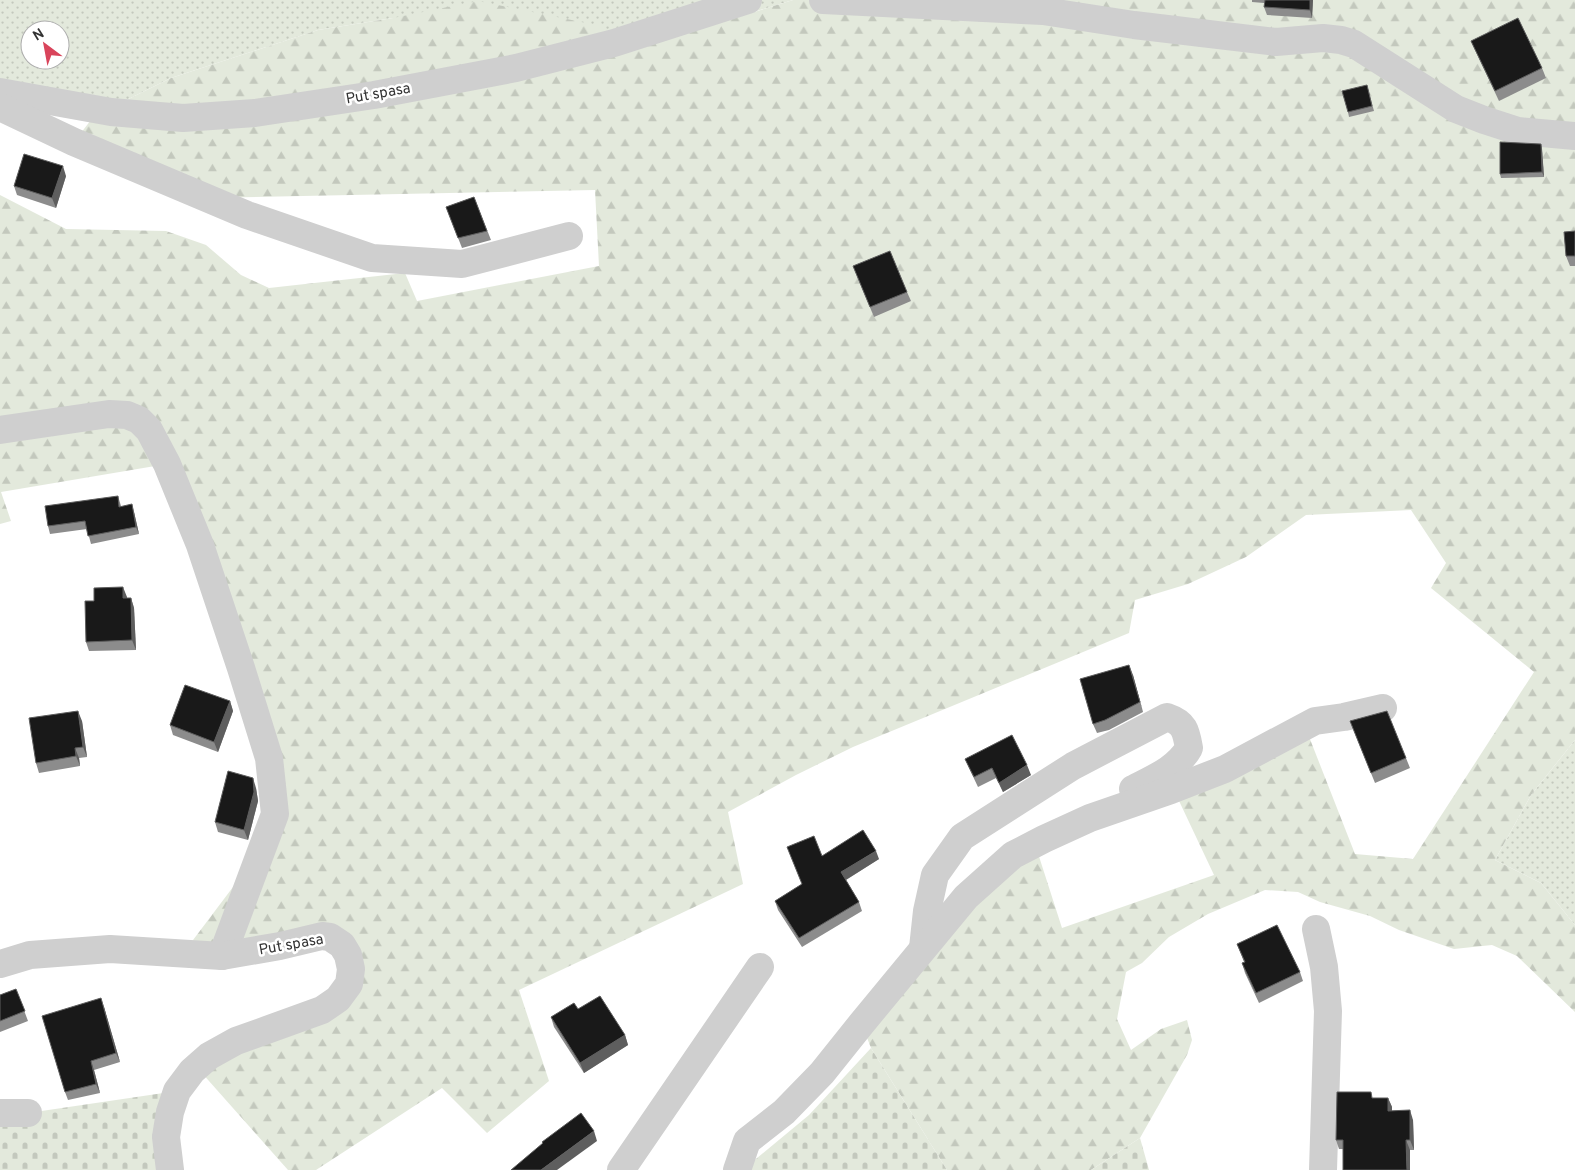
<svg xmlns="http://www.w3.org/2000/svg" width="1575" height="1170" font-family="Overpass,sans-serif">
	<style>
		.grass { fill: url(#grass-dots); fill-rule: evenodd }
		.forest { fill: url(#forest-firs) }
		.cemetery { fill: url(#cemetery-stones) }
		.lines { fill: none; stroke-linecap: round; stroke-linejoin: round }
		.minor { stroke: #cfcfcf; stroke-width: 28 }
		.wall { fill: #8c8c8c }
		.shaded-wall { fill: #5e5e5e }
		.building { fill: #191919; stroke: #5e5e5e }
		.labels { text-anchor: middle; stroke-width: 5; stroke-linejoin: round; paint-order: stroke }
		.street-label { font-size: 15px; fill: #323232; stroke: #fff }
	</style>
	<defs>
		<pattern id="grass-dots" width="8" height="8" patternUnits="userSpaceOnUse" patternTransform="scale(1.25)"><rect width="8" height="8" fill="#e3e9dc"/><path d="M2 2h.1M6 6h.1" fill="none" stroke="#c3c8bd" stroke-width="1.8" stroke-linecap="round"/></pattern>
		<pattern id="forest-firs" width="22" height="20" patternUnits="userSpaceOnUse" patternTransform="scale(1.25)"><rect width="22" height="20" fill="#e3e9dc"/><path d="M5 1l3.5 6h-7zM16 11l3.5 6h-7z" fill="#c3c8bd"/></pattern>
		<pattern id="cemetery-stones" width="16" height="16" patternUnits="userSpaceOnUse" patternTransform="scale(1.25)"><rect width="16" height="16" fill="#e3e9dc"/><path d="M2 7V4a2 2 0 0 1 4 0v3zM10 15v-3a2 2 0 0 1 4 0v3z" fill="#c3c8bd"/></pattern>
	</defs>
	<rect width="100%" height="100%" fill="#fff"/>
	<g class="grass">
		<path d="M 0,0 L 793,0 L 645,45 L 393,18 L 318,30 L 171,78 L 94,116 L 0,102 ZM 30,30 L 60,30 L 60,60 L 30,60 Z"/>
		<path d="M 1575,740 L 1575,925 L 1541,883 L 1495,860 L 1531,795 Z"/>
	</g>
	<path class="forest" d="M 793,0 L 1575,0 L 1575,740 L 1531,795 L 1495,860 L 1541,883 L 1575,925 L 1575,1012 L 1517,956 L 1492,945 L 1454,949 L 1399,930 L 1370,916 L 1320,902 L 1298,892 L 1265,890 L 1208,914 L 1169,937 L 1142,963 L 1126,972 L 1117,1019 L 1131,1050 L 1161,1029 L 1187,1020 L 1192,1040 L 1187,1055 L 1140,1138 L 1091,1170 L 947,1170 L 871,1048 L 864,1030 L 919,958 L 1035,844 L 1062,928 L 1214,875 L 1172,786 L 1306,729 L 1355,854 L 1413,859 L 1534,672 L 1431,588 L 1446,563 L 1411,510 L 1306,515 L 1246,557 L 1188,584 L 1135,600 L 1129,633 L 853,747 L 796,775 L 728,812 L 743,884 L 519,990 L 549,1081 L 487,1133 L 442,1088 L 316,1170 L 288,1170 L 193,1063 L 332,997 L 346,972 L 339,951 L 319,940 L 184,952 L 261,850 L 275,814 L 167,464 L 1,492 L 11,521 L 0,524 L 0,195 L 66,229 L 166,231 L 206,245 L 241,275 L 269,288 L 405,273 L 417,301 L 599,266 L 595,190 L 207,198 L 74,142 L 94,116 L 171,78 L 318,30 L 393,18 L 478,1 L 596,25 L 646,45 Z"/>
	<g class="cemetery">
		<path d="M 871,1048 L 947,1170 L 744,1170 L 745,1168 L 809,1115 Z"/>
		<path d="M 177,1091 L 170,1170 L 0,1170 L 0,1113 L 28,1113 Z"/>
		<path d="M 1140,1138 L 1149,1170 L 1091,1170 Z"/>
	</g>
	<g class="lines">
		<g class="minor">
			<path d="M 823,0 L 1043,11 L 1134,25 L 1276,42 L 1323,38 L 1341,40 L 1354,44 L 1456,109 L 1484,120 L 1518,131 L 1575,136"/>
			<path d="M 0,92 L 111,112 L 183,118 L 255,113 L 374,95 L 516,68 L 614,43 L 748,0"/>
			<path d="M 0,107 L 74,142 L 247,215 L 372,258 L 462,264 L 569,236"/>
			<path d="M 0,430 L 109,414 L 127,415 L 139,420 L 149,430 L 167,464 L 200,545 L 241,668 L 269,758 L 275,814 L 222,956"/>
			<path d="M 1316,929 L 1324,967 L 1328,1011 L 1323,1170"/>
			<path d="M 923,948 L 927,911 L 935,875 L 962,837 L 1073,766 L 1167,717 C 1185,723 1186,731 1189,748 C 1177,769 1154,778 1133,789"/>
			<path d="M 0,964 L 30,955 L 110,949 L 222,956 L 280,946 L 322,936 L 330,937 L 342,945 L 348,955 L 351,969 L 349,984 L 338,999 L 322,1010 L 236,1041 L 209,1056 L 192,1071 L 177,1091 L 170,1112 L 166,1137 L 170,1170"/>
			<path d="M 0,1113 L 28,1113"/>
			<path d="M 621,1170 L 760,967"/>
			<path d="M 737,1170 L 747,1141 L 784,1112 L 822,1073 L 862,1023 L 966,897 L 1013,855 L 1044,839 L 1090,818 L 1171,790 L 1225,769 L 1315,721 L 1344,717 L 1383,708"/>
		</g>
	</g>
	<g class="wall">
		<path d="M 1252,0 L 1313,0 L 1312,18 L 1267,15 L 1264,7 L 1264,3 L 1252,2 Z"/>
		<path d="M 1471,41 L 1542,68 L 1546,78 L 1499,101 L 1475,50 Z"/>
		<path d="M 1367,85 L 1374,111 L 1349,117 L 1348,112 Z"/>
		<path d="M 1541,144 L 1542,149 L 1544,177 L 1501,178 L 1500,174 Z"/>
		<path d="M 66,176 L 56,208 L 17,195 L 14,186 Z"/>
		<path d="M 474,197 L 491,240 L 462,248 L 446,207 Z"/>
		<path d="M 1575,231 L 1575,266 L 1570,266 L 1566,256 Z"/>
		<path d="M 853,266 L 907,292 L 911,301 L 874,317 Z"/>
		<path d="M 118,496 L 121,506 L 134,512 L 139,534 L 91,544 L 87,529 L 50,534 L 48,526 Z"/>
		<path d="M 127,597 L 127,598 L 131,598 L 134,608 L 136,650 L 89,651 L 86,642 L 94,601 Z"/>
		<path d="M 1133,675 L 1143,712 L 1109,730 L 1097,733 L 1093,724 Z"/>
		<path d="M 230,701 L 233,711 L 218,752 L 173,735 L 170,725 Z"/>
		<path d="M 82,721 L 87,757 L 79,758 L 80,766 L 39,773 L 36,763 Z"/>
		<path d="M 1354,731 L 1406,758 L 1410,768 L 1375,783 Z"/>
		<path d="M 965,759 L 1031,775 L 1003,792 L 996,778 L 978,787 L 969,768 Z"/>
		<path d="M 256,788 L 258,801 L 248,840 L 218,832 L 215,822 Z"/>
		<path d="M 822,856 L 879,859 L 846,880 L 859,902 L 862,911 L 802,947 L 778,910 L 775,901 L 802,884 Z"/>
		<path d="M 1237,944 L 1300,972 L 1303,981 L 1259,1003 L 1245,973 L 1242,963 L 1244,962 Z"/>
		<path d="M 16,989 L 28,1021 L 0,1032 L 0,995 Z"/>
		<path d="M 104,1007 L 120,1062 L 94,1070 L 100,1093 L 68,1100 L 65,1092 Z"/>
		<path d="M 578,1009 L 625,1035 L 628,1045 L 584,1073 L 554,1027 L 551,1017 Z"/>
		<path d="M 1374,1098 L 1388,1098 L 1392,1107 L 1392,1111 L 1413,1120 L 1414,1150 L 1339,1149 L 1336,1140 Z"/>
	</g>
	<g class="shaded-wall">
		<path d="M 1310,0 L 1313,0 L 1312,18 L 1310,10 Z"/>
		<path d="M 1541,144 L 1542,149 L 1544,177 L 1542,172 Z"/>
		<path d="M 63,166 L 66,176 L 56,208 L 52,198 Z"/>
		<path d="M 132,504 L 134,512 L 139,534 L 136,527 Z"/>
		<path d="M 123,587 L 127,597 L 127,608 L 123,598 Z"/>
		<path d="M 131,598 L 134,608 L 136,650 L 132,640 Z"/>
		<path d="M 1129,665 L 1133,675 L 1143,712 L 1140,702 Z"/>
		<path d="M 230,701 L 233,711 L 218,752 L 214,742 Z"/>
		<path d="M 78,711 L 82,721 L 87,757 L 83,747 Z"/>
		<path d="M 75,748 L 79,758 L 80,766 L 76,756 Z"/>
		<path d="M 1027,765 L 1031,775 L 1003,792 L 999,783 Z"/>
		<path d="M 253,778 L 256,788 L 258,801 L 248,840 L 244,830 Z"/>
		<path d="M 876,851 L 879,859 L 844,881 L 841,872 Z"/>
		<path d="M 101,998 L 104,1007 L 120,1062 L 116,1053 Z"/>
		<path d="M 625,1035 L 628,1045 L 584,1073 L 580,1063 Z"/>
		<path d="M 91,1061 L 94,1070 L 100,1093 L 96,1084 Z"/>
		<path d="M 1388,1098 L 1392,1107 L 1392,1120 L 1388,1111 Z"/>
		<path d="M 1410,1110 L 1413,1120 L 1414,1150 L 1410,1140 Z"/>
		<path d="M 594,1131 L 597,1141 L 557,1170 L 541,1170 Z"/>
		<path d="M 1406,1140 L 1410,1150 L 1410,1170 L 1407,1170 Z"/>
	</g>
	<g class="building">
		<path d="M 1265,0 L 1310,0 L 1310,10 L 1264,7 Z"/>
		<path d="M 1518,18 L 1542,68 L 1495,91 L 1471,41 Z"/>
		<path d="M 1367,85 L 1372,106 L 1348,112 L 1342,91 Z"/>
		<path d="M 1500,142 L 1541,144 L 1542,172 L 1500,174 Z"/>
		<path d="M 24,154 L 63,166 L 52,198 L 14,186 Z"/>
		<path d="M 474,197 L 487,231 L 458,238 L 446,207 Z"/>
		<path d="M 1575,231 L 1575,256 L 1566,256 L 1564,232 Z"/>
		<path d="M 890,251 L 907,292 L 870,307 L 853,266 Z"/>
		<path d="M 118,496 L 119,507 L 132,504 L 136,527 L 88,536 L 85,521 L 48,526 L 45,506 Z"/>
		<path d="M 123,587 L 123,598 L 131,598 L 132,640 L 86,642 L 85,601 L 94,601 L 94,588 Z"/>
		<path d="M 1129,665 L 1140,702 L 1105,720 L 1093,724 L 1080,679 Z"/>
		<path d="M 185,685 L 230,701 L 214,742 L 170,725 Z"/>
		<path d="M 78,711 L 83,747 L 75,748 L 76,756 L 36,763 L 29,718 Z"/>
		<path d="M 1387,711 L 1406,758 L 1371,773 L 1350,721 Z"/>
		<path d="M 1012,735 L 1027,765 L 999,783 L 992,768 L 974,777 L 965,759 Z"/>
		<path d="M 228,771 L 253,778 L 254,792 L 244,830 L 215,822 Z"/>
		<path d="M 863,830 L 876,851 L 841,872 L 859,902 L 799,938 L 775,901 L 802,884 L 787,847 L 814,836 L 822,856 Z"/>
		<path d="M 1277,925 L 1300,972 L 1256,993 L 1242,963 L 1245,962 L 1237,944 Z"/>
		<path d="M 16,989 L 25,1011 L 0,1021 L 0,995 Z"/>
		<path d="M 600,996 L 625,1035 L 580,1063 L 551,1017 L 574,1003 L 578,1009 Z"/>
		<path d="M 101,998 L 116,1053 L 91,1061 L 96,1084 L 65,1092 L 42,1016 Z"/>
		<path d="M 1337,1092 L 1371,1092 L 1372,1098 L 1388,1098 L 1388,1111 L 1410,1110 L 1410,1140 L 1406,1140 L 1407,1170 L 1343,1170 L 1343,1140 L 1336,1140 Z"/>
		<path d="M 581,1113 L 594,1131 L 541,1170 L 511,1170 L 543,1143 L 542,1142 Z"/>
	</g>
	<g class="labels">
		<g class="street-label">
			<text transform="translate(378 93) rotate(-10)" y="5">Put spasa</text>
			<text transform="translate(291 944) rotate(-10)" y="5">Put spasa</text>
		</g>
	</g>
	<g transform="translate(45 45) rotate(328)"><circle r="24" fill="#ffffff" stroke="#adadad"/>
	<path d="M0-4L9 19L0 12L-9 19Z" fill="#d9445b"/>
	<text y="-8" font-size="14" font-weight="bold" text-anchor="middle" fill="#323232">N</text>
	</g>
</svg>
